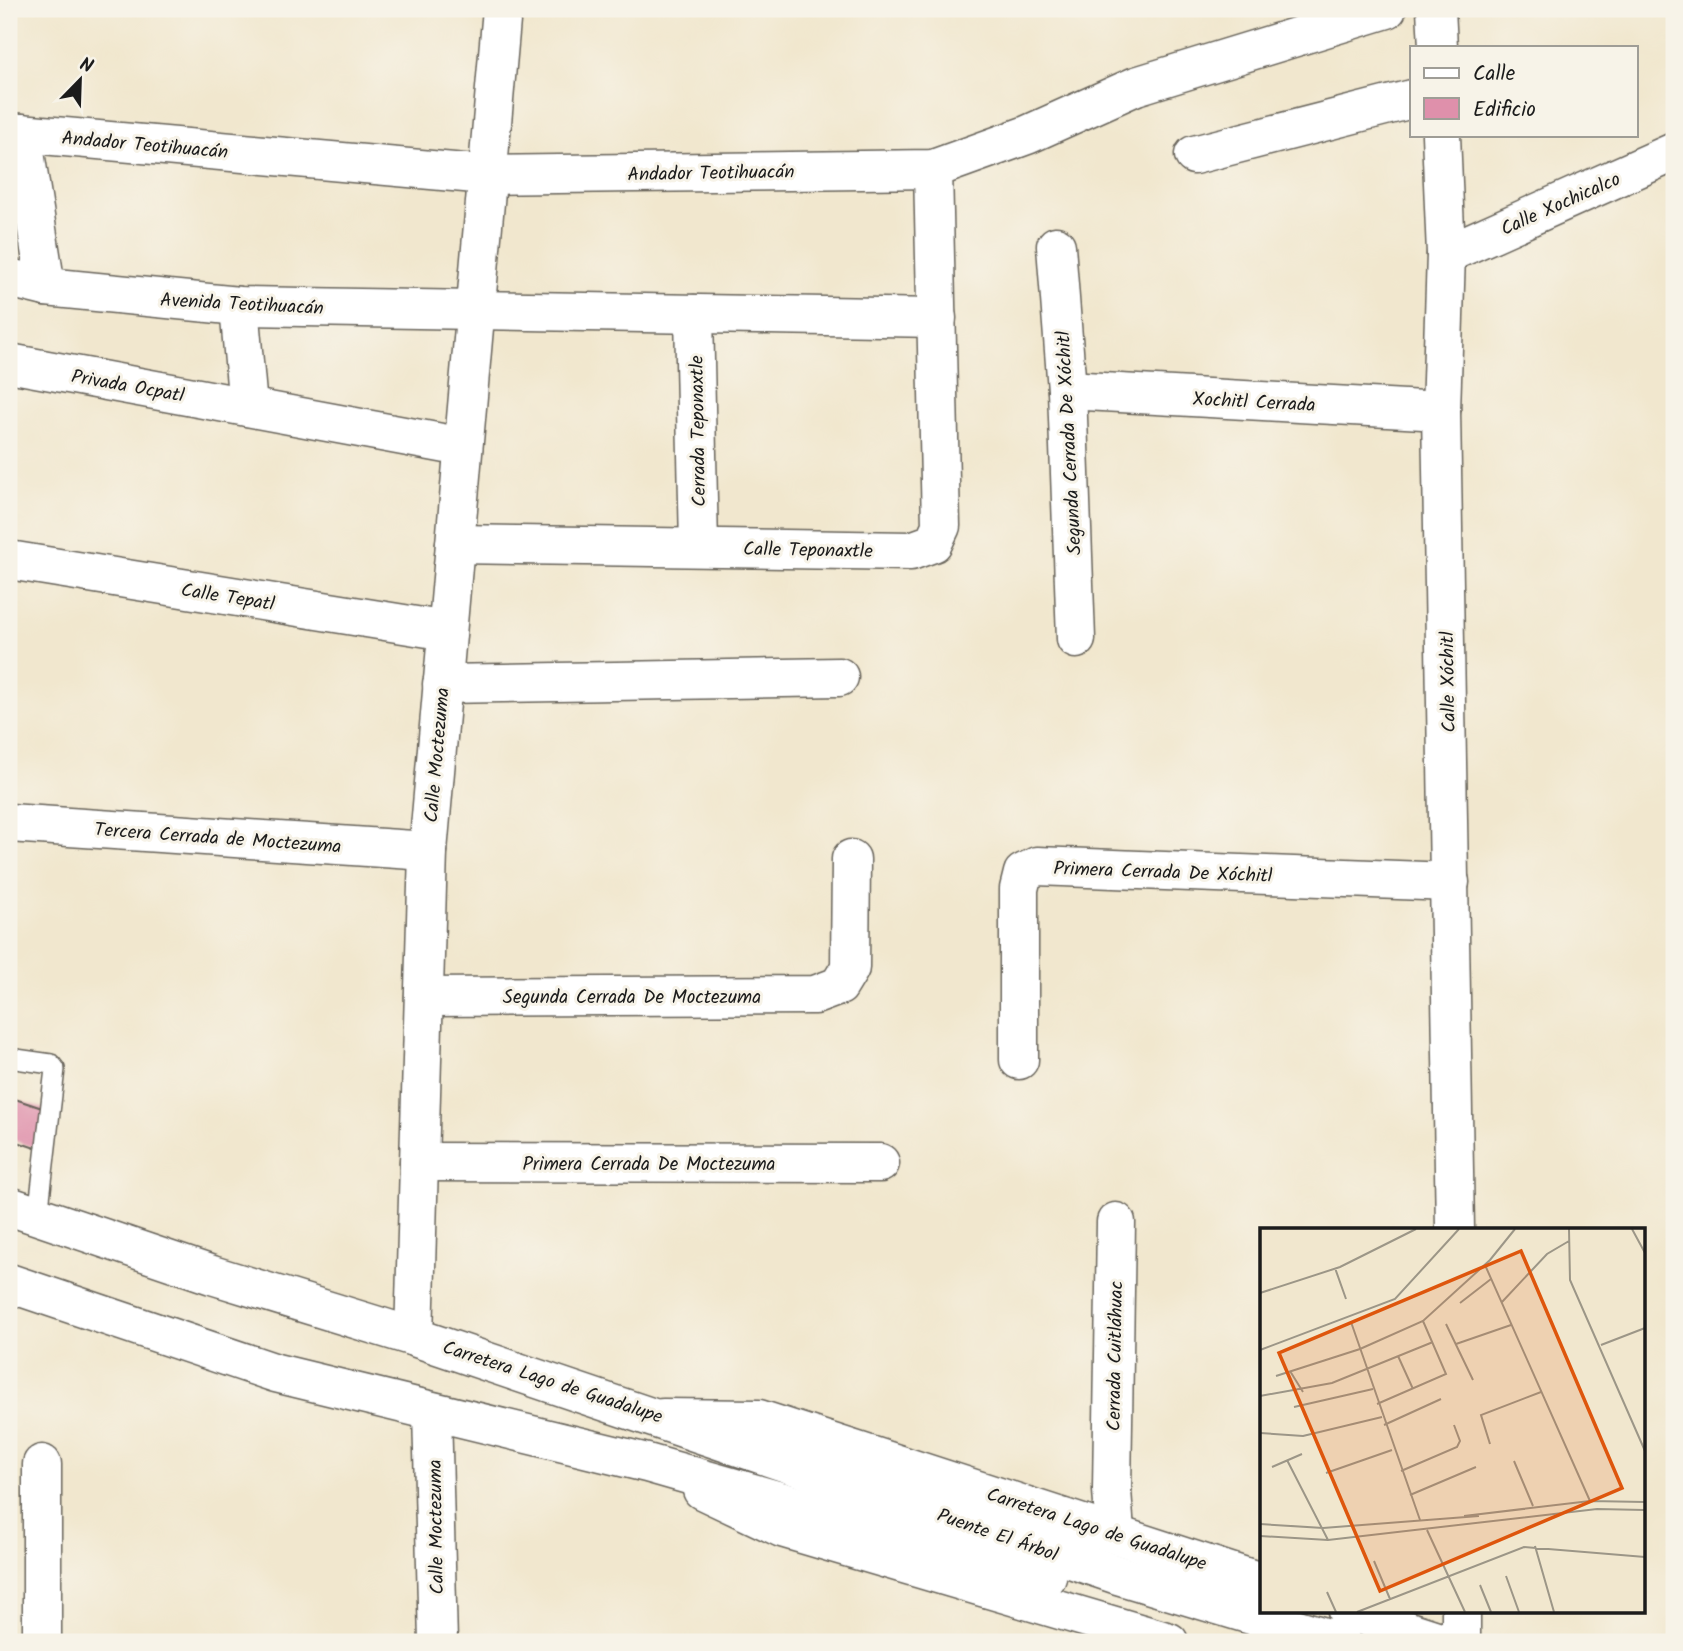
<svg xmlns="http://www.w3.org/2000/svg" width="1683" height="1651" font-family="Kalam,sans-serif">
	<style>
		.building { fill: #df90ab }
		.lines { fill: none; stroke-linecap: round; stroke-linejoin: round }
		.service-casing { stroke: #67635a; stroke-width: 22 }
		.minor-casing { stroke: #67635a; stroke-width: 41 }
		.tertiary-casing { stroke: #67635a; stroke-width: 41 }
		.primary-casing { stroke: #67635a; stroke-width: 41 }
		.service { stroke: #fff; stroke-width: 19 }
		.minor { stroke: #fff; stroke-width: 38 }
		.tertiary { stroke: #fff; stroke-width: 38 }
		.primary { stroke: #fff; stroke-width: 38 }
		.labels { text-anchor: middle; stroke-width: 6; stroke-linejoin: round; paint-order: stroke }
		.street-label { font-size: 19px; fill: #1c1c1c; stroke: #f7f3e8 }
		.inset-road { fill: none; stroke: #9c9687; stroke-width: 2 }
		.view { fill: #de560d; fill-opacity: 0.15; stroke: #de560d; stroke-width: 3.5 }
		.inset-edge { fill: none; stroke: #1c1c1c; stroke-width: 3.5 }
	</style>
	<rect width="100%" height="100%" fill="#f7f3e8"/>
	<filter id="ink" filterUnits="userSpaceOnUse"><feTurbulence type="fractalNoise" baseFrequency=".0143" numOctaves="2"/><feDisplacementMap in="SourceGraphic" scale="14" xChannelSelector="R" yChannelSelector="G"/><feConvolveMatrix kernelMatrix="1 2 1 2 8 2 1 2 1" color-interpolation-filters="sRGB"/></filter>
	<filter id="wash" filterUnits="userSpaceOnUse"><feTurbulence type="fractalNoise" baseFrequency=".00686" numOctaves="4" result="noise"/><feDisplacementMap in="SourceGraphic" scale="28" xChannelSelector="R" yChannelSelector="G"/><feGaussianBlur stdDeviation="1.57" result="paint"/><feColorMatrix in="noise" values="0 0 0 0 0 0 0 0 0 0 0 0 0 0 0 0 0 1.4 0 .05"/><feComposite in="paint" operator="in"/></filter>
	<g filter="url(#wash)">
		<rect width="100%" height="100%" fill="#f1e7ce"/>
		<g id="blocks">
			<path class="building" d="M 9,1097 L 48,1110 L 35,1148 L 9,1139 Z"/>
		</g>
	</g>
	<g filter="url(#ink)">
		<use href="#blocks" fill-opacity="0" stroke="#67635a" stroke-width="2"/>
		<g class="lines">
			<defs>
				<path id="service" d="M 9,1058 L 51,1064 L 55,1069 L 38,1216"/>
				<g id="minor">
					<path d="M 1436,9 L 1438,47"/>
					<path d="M 9,132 L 487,175 L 933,169 L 1027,135 L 1136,86 L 1387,9"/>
					<path d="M 22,133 L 46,287"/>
					<path d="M 1441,135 L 1446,254 L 1441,411 L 1455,1229"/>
					<path d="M 1194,155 L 1412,99"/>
					<path d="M 1056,246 L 1067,390 L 1076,639"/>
					<path d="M 1446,254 L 1674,152"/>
					<path d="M 9,278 L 46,287 L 239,306 L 937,318"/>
					<path d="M 239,306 L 248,407"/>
					<path d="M 694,314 L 699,547"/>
					<path d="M 9,363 L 463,447"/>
					<path d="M 1067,390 L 1441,411"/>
					<path d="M 455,544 L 911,551 L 933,543 L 941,526 L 933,169"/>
					<path d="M 9,560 L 447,631"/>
					<path d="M 442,684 L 839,677"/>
					<path d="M 9,823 L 428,851"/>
					<path d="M 424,997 L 815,995 L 839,986 L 850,968 L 851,859"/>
					<path d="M 1019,1060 L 1019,889 L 1023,873 L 1037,866 L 1450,882"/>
					<path d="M 419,1162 L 880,1163"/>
					<path d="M 1115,1532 L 1112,1490 L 1116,1222"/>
					<path d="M 1461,1611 L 1461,1642"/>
					<path d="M 42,1642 L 42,1464"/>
				</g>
				<g id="tertiary">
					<path d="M 414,1337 L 428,851 L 502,9"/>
					<path d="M 432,1412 L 438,1642"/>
					<path d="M 663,1418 L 759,1419 L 1261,1582"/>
					<path d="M 702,1490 L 782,1528 L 1169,1642"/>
					<path d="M 1347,1611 L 1443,1642"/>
				</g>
				<g id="primary">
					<path d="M 9,1206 L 212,1275 L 414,1337 L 1118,1575 L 1341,1642"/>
					<path d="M 9,1283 L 276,1373 L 647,1463 L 1047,1577"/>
				</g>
			</defs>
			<use href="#service" class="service-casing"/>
			<use href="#minor" class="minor-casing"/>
			<use href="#tertiary" class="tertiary-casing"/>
			<use href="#primary" class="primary-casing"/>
			<use href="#service" class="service"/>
			<use href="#minor" class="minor"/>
			<use href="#tertiary" class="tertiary"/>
			<use href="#primary" class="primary"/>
		</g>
	</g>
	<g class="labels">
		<g class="street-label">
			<text transform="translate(145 144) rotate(5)" y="7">Andador Teotihuacán</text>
			<text transform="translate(711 172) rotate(-1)" y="7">Andador Teotihuacán</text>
			<text transform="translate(1560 203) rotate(-24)" y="7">Calle Xochicalco</text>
			<text transform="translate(242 303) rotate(3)" y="7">Avenida Teotihuacán</text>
			<text transform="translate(128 385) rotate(10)" y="7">Privada Ocpatl</text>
			<text transform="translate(1254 401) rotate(3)" y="7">Xochitl Cerrada</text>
			<text transform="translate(697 431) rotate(-91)" y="7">Cerrada Teponaxtle</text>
			<text transform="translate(1068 443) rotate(-93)" y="7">Segunda Cerrada De Xóchitl</text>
			<text transform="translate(808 549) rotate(1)" y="7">Calle Teponaxtle</text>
			<text transform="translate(228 596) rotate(9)" y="7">Calle Tepatl</text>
			<text transform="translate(1447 682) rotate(-91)" y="7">Calle Xóchitl</text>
			<text transform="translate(436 755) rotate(-85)" y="7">Calle Moctezuma</text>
			<text transform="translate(218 837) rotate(4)" y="7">Tercera Cerrada de Moctezuma</text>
			<text transform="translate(1163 871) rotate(2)" y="7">Primera Cerrada De Xóchitl</text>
			<text x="632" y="1003">Segunda Cerrada De Moctezuma</text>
			<text x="649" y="1170">Primera Cerrada De Moctezuma</text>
			<text transform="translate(1114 1356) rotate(-89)" y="7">Cerrada Cuitláhuac</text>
			<text transform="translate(553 1381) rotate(18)" y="7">Carretera Lago de Guadalupe</text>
			<text transform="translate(435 1527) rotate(-91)" y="7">Calle Moctezuma</text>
			<text transform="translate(1097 1528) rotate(18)" y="7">Carretera Lago de Guadalupe</text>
			<text transform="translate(998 1534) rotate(19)" y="7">Puente El Árbol</text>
		</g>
	</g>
	<g transform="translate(1260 1228)">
		<rect width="385" height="385" fill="#f1e7ce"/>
		<path class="inset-road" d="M 309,1 L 310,52 L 385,223M 372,1 L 385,25M 225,37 L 330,273M 75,40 L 86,71M 0,65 L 80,39 L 156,1M 242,74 L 287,26 L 309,13M 200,75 L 231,51M 91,94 L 160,292M 186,96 L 213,152M 196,116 L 251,97M 341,117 L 385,100M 0,122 L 135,71 L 199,1M 138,128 L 153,161M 30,143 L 43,164M 16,148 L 100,121 L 163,93 L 230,32 L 255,1M 0,168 L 72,155 L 173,114M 117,176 L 186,146 L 163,93M 34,179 L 113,161M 124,197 L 181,171M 0,205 L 43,208 L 122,189M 230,216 L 221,187 L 281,164M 27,232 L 68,312M 254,233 L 273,278M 12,239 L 42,226M 141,243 L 197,219 L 200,213 L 194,197M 66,245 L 132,222M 150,267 L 216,239M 204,288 L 330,273 L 385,274M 0,296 L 63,300 L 219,288M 167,302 L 205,384M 0,308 L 68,312 L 337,281 L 385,282M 275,318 L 294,384M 114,333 L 130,371M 246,348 L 259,384M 220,357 L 231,384M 67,364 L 76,384M 97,384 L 264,319 L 385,329"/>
		<path class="view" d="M 261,23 L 362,260 L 120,363 L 19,125 Z"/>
		<rect width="385" height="385" class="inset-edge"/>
	</g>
	<rect width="1683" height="1651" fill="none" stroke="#f7f3e8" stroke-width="35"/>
	<rect x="1410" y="46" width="228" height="91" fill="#f7f3e8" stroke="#9f9d96" stroke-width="2"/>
	<rect x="1424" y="68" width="35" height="10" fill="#ffffff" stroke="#9f9d96" stroke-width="2"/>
	<text x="1473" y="80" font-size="21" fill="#1c1c1c">Calle</text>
	<rect x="1424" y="98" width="35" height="21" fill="#df90ab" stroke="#9f9d96" stroke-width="2"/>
	<text x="1473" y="116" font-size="21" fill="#1c1c1c">Edificio</text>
	<g transform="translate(80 80) rotate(23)" stroke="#f7f3e8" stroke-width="5" paint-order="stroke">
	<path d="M0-5L12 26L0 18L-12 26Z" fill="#1c1c1c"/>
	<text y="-10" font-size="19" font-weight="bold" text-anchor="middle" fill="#1c1c1c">N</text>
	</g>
</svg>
